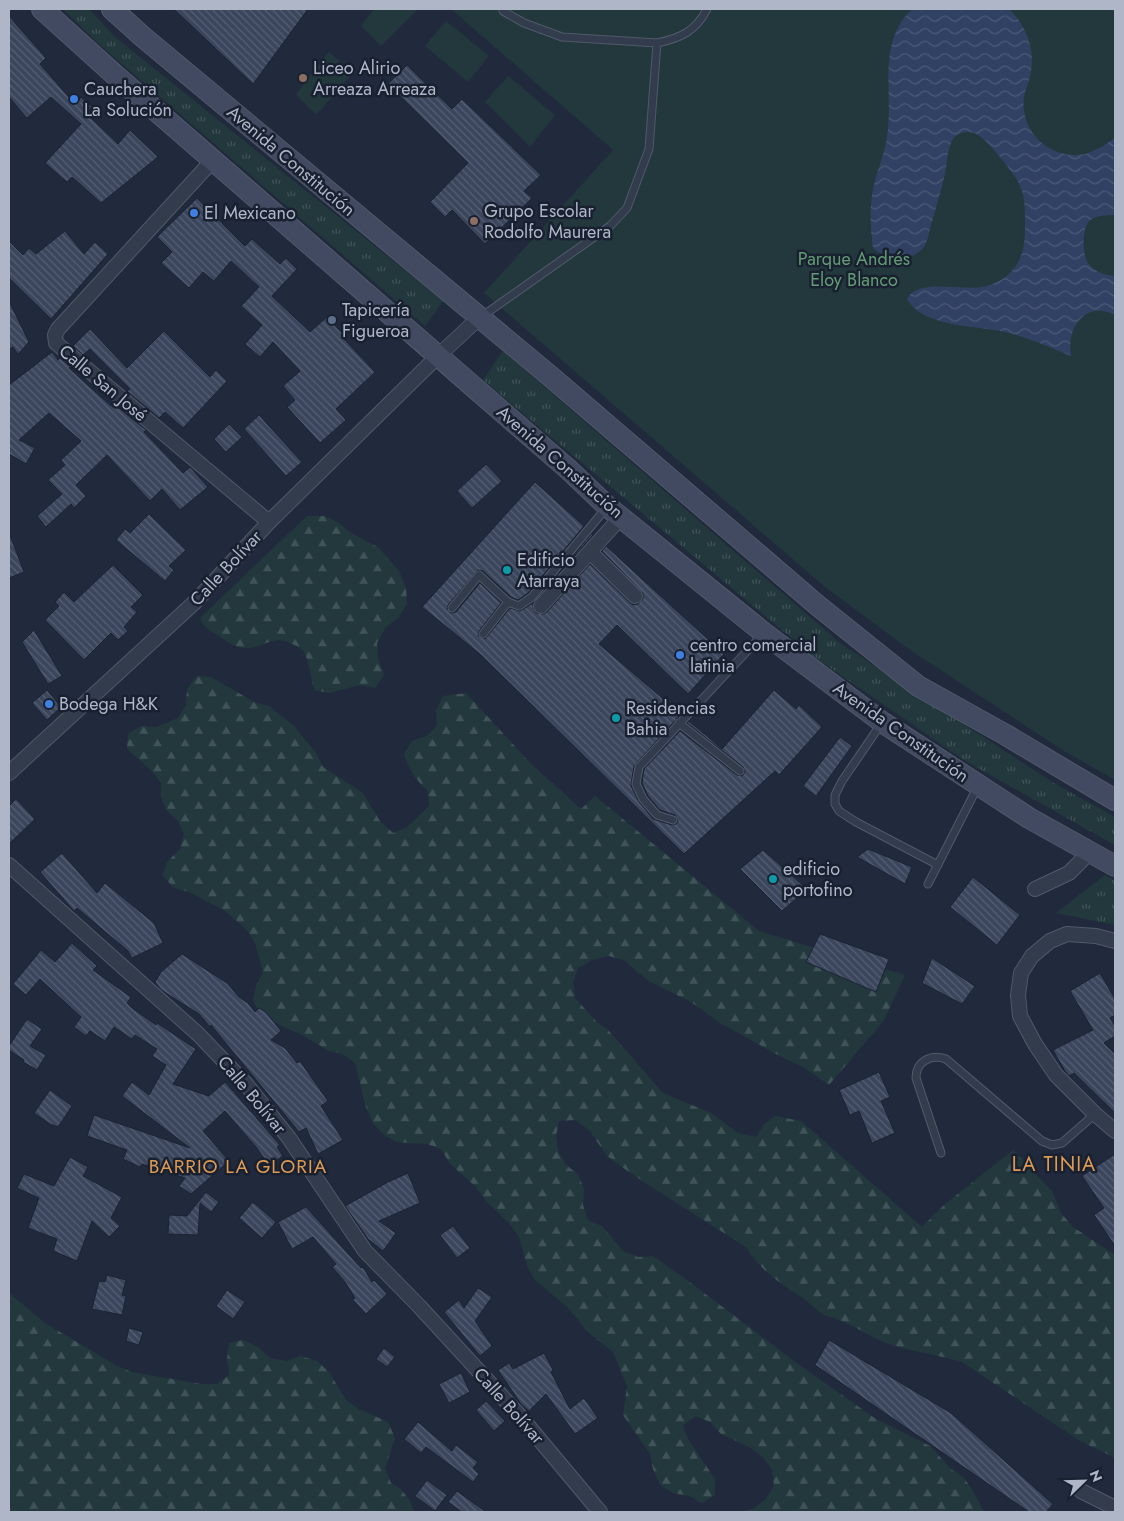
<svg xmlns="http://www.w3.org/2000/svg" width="1124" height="1521" font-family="Jost,sans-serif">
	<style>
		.grass { fill: url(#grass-tufts) }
		.forest { fill: url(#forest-firs) }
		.park { fill: #22383d }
		.water { fill: url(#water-waves) }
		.building { fill: url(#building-back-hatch); stroke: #1b2333 }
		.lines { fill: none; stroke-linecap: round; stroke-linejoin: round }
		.service-casing { stroke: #51596a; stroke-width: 9 }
		.minor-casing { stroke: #51596a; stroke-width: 16 }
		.secondary-casing { stroke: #51596a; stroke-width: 22 }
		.service { stroke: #333c4c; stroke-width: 7 }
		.minor { stroke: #333c4c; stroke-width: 14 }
		.secondary { stroke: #414a60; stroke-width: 20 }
		.education-dot { fill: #8d6e63; stroke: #192131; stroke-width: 2 }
		.shop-dot { fill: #3f7fe0; stroke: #192131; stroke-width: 2 }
		.service-dot { fill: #5c6f8a; stroke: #192131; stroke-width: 2 }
		.culture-dot { fill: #0f9aa8; stroke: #192131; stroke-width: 2 }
		.labels { text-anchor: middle; stroke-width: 5; stroke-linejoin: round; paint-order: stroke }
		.poi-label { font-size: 18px; fill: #aeb6c8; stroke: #192131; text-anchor: start }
		.street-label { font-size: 18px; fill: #aeb6c8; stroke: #192131 }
		.park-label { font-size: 18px; fill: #639c74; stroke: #192131 }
		.neighbourhood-label { font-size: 19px; letter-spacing: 1px; fill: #de9a54; stroke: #192131 }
		.quarter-label { font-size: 20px; letter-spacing: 1px; fill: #de9a54; stroke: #192131 }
	</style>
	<defs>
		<pattern id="grass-tufts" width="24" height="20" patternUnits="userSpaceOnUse" patternTransform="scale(1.25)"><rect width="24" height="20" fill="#22383d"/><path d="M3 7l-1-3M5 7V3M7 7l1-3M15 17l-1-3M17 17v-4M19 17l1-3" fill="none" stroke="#405358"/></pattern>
		<pattern id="forest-firs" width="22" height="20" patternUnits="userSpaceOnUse" patternTransform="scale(1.25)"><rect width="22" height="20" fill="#22383d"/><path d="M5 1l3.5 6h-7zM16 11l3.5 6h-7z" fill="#405358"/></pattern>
		<pattern id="water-waves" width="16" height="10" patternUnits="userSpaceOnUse" patternTransform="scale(1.25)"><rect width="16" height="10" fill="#304163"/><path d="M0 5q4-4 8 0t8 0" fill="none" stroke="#4b5a78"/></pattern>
		<pattern id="building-back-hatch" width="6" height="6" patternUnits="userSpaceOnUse" patternTransform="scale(1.25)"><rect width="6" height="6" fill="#3b465d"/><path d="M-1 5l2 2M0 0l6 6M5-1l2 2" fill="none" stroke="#555e73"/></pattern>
	</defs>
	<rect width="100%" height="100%" fill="#202a3c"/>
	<g class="grass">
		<path d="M 63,9 L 89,9 L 115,37 L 443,301 L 425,326 L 99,44 Z"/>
		<path d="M 503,351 L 840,643 L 1052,782 L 1115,817 L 1115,845 L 967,762 L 813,656 L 483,380 Z"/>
		<path d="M 1105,875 L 1115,881 L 1115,925 L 1056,913 Z"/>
	</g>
	<g class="forest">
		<path d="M 307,516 L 325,516 L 339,523 L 351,533 L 378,547 L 399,571 L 406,588 L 407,604 L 398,618 L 386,627 L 377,643 L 378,659 L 384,675 L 375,688 L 360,685 L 329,693 L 314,690 C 310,677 311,661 302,650 C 299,647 295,645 292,644 C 272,633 262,650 243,648 C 233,647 224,639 216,634 C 208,629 203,626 200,618 Z"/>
		<path d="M 197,676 L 211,677 L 254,702 L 269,706 L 294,726 L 316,753 L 323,767 L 363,793 L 380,821 L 393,833 L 406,828 L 429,806 L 428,791 C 415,779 409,770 404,754 L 412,741 L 427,736 L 437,725 L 436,711 L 443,696 L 466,693 L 532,765 L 581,809 L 595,796 L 759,931 L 905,975 L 884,1020 L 829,1085 L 805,1068 L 776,1054 L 720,1023 L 691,1002 L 649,981 L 637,972 L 626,961 L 609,956 L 592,960 L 578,968 L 573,982 L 575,998 L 597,1022 L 609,1031 L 663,1093 L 711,1113 L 738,1133 L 756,1137 L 764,1124 L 775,1116 L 801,1121 L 922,1227 L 944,1205 L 1013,1150 L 1052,1191 L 1061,1213 L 1073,1227 L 1115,1255 L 1115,1458 L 1080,1441 L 962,1362 C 936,1354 909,1352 884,1342 C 869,1336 856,1327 842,1321 C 836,1318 830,1318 824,1315 C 815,1310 809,1301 800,1296 C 778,1282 760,1270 746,1247 L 633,1175 L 607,1156 L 589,1130 L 575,1120 L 559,1121 L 556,1136 L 558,1151 L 566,1165 L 578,1174 L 584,1189 L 583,1205 L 588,1220 L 602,1226 L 623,1251 L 638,1257 L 653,1256 L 679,1274 L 798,1364 L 876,1419 L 930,1446 L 951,1469 L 964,1478 L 973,1491 L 984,1512 L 741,1512 L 753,1509 L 765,1500 L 774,1486 L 772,1470 L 763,1457 L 751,1448 L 721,1434 L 710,1422 L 696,1416 L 683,1425 L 688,1439 L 715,1479 L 715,1495 L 702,1503 L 689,1496 L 673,1493 L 660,1485 L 653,1469 L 650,1454 L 623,1415 L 627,1386 L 613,1352 L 588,1332 L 568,1308 L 534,1279 L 527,1266 L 519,1237 L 509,1223 L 486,1201 L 476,1187 L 450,1164 L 441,1149 L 427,1144 L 396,1142 L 383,1134 L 373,1123 L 366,1107 L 355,1063 L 343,1054 L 329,1051 L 304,1036 L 276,1023 L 261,1013 L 253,1000 L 256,986 L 263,972 L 255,943 L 247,930 L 224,910 L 189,892 L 174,888 L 162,875 L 168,861 L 180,849 L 184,834 L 178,821 L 167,811 L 161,797 L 161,783 L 152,771 L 127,749 L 128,734 L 141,726 L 156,727 L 178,718 L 186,705 L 187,689 Z"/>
		<path d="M 9,1293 L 45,1323 L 117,1366 L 132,1372 L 201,1384 L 217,1384 L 229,1375 L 227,1360 L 229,1343 L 243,1340 L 258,1347 L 270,1358 L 286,1361 L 301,1356 L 317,1361 L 329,1372 L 346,1400 L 359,1409 L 388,1422 L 395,1438 L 385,1468 L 391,1483 L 401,1489 L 410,1501 L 414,1512 L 9,1512 Z"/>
	</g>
	<g class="park">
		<path d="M 374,9 L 415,9 L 417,10 L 381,46 L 361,26 Z"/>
		<path d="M 451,9 L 1115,9 L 1115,780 L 1064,751 L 910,650 L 825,587 L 484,293 L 613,150 Z"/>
		<path d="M 446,21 L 489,56 L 468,82 L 425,46 Z"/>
		<path d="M 329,52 L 353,73 L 316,115 L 296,94 Z"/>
		<path d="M 508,76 L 555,115 L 530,147 L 485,102 Z"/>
	</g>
	<path class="water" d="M 912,9 L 1009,9 C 1028,27 1037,54 1029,80 C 1026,90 1022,98 1024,110 C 1027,139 1056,160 1085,154 C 1096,151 1106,144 1115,138 L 1115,215 C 1108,215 1099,215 1092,219 C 1081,225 1082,253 1088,263 C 1093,271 1106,276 1115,276 L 1115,315 C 1085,300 1066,328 1071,356 C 1051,348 1031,339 1010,333 C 980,325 924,329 907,299 C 917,278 962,291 982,287 C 992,285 1001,281 1009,274 C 1022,262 1025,246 1025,229 C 1025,211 1026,194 1016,178 C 1009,168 988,141 978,135 C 971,130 957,131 952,141 C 947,150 947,164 945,174 C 941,191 936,208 931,225 C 929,232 928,241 924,247 C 919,254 909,258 901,258 C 891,259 881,255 873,248 C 870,225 869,203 875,180 C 879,166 885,152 887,136 C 894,94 876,43 912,9 Z"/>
	<g class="building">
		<path d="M 174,9 L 308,9 L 253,84 Z"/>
		<path d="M 9,16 L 46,58 L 40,64 L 75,104 L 81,97 L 92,107 L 85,114 L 88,117 L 89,116 L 118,144 L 130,130 L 158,157 L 101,203 L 72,177 L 67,182 L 45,163 L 81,124 L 51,97 L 27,118 L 9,97 Z"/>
		<path d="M 407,65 L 452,109 L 462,99 L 541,175 L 524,191 L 532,198 L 485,244 L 452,210 L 445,217 L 430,202 L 468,163 L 388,84 Z"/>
		<path d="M 197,198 L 245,246 L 252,239 L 280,264 L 286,258 L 297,269 L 272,296 L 310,332 L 327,317 L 344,335 L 342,337 L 375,372 L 336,409 L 346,420 L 320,443 L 287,407 L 295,400 L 283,386 L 300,371 L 273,342 L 260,357 L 245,344 L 262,325 L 241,306 L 259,287 L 231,261 L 214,281 L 203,272 L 189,288 L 161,263 L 172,252 L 157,237 Z"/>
		<path d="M 65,231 L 84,254 L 95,242 L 108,254 L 51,319 L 9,278 L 9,241 L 23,255 L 29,248 L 36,254 Z"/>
		<path d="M 9,301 L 29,342 L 18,354 L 13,347 L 9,349 Z"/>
		<path d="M 90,329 L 127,368 L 164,331 L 210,377 L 216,370 L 227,381 L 183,428 L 165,412 L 159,418 L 127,391 L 130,389 L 90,349 L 83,355 L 73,346 Z"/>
		<path d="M 52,352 L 58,360 L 60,358 L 71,367 L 69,368 L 111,406 L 114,404 L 146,430 L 144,432 L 183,473 L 190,467 L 208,487 L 180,510 L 162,489 L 150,501 L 107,455 L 76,485 L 86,496 L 74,508 L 71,504 L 46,527 L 37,516 L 62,494 L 48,480 L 65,465 L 61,460 L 81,441 L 49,413 L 19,440 L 35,448 L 26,464 L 9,454 L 9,385 Z"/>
		<path d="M 259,415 L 302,462 L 286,476 L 244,429 Z"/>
		<path d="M 229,424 L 242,437 L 226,452 L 214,439 Z"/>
		<path d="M 486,464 L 502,481 L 472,508 L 457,491 Z"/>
		<path d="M 535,482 L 584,526 L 528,593 L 518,600 L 511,597 L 483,571 L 478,570 L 448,605 L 447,609 L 451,613 L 456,612 L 480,583 L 501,603 L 479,631 L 478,636 L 485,639 L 510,608 L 520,611 L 533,603 L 533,608 L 536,613 L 543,614 L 547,612 L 590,564 L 629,602 L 633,605 L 638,604 L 643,599 L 643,593 L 602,551 L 606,546 L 724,654 L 688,694 L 617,625 L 599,644 L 681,714 L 634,766 L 631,786 L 639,802 L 653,819 L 672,825 L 676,824 L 678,821 L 675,815 L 660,810 L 648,796 L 642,783 L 644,769 L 680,731 L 737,775 L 742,776 L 745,772 L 743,767 L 687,723 L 689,721 L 722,749 L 774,690 L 796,709 L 799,705 L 822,727 L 779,775 L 775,771 L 684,854 L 480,654 L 422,607 Z"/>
		<path d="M 149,514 L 186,550 L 169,566 L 174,570 L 165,581 L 116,540 L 125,529 L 130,533 Z"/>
		<path d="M 592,533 L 593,535 L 559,573 Z"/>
		<path d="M 9,535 L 10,535 L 24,572 L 9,578 Z"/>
		<path d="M 113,565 L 143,595 L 131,607 L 137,612 L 124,627 L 128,631 L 118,640 L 111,633 L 84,660 L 45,620 L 59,606 L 55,602 L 64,592 L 74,602 Z"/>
		<path d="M 34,630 L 62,676 L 48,684 L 22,642 Z"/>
		<path d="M 47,690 L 61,707 L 47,720 L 32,703 Z"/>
		<path d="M 840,737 L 852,746 L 816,796 L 803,786 Z"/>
		<path d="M 16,799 L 35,819 L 9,844 L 9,806 Z"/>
		<path d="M 868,849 L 912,867 L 905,884 L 857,857 Z"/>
		<path d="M 763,850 L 807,889 L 782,911 L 740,869 Z"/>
		<path d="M 62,853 L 97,893 L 105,883 L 154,923 L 163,943 L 132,958 L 128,951 L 77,908 L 74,911 L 40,872 Z"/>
		<path d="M 973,877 L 1020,915 L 997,945 L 950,907 Z"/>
		<path d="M 820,934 L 889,959 L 876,992 L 806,962 Z"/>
		<path d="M 72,943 L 97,966 L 93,970 L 131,997 L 127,1003 L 132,1008 L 156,1025 L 157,1023 L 196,1049 L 173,1084 L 209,1096 L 225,1082 L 280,1145 L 277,1147 L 283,1156 L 269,1165 L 256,1147 L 225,1111 L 203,1131 L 229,1161 L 191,1194 L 179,1186 L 185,1178 L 142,1164 L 140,1167 L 123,1159 L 127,1150 L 87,1136 L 94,1115 L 190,1148 L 122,1096 L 132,1082 L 149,1095 L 166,1065 L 152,1056 L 157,1049 L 135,1035 L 132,1039 L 114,1027 L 105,1041 L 90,1031 L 86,1036 L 74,1027 L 81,1017 L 40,979 L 26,995 L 13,984 L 41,950 L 55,962 Z"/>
		<path d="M 182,954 L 227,983 L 239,997 L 248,1003 L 255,1012 L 259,1008 L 266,1012 L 281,1031 L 271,1040 L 285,1048 L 297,1063 L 300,1061 L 328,1101 L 321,1106 L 343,1140 L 318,1154 L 306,1128 L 299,1132 L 211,1025 L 210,1027 L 199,1014 L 161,990 L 155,982 L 161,972 Z"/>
		<path d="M 932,958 L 975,986 L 962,1004 L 922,983 Z"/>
		<path d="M 1100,973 L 1115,999 L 1115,1015 L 1110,1018 L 1115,1026 L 1115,1036 L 1104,1043 L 1115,1054 L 1115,1113 L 1074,1073 L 1069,1076 L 1065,1071 L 1053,1050 L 1093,1030 L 1070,991 Z"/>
		<path d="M 27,1019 L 42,1029 L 30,1046 L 46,1055 L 37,1070 L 23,1062 L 24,1060 L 9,1050 L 9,1046 Z"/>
		<path d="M 879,1072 L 890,1097 L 881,1101 L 895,1133 L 872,1143 L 859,1111 L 850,1115 L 839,1090 Z"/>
		<path d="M 50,1090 L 72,1106 L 58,1127 L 50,1124 L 34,1113 Z"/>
		<path d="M 1115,1154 L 1115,1246 L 1094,1215 L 1104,1208 L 1082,1176 Z"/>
		<path d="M 70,1157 L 88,1167 L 83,1176 L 122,1197 L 111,1218 L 120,1226 L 109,1237 L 92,1221 L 77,1261 L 53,1251 L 57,1239 L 28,1228 L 39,1198 L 17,1188 L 24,1174 L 54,1186 Z"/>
		<path d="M 408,1173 L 420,1203 L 379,1221 L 396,1233 L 383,1251 L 368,1239 L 345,1206 L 388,1182 Z"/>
		<path d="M 206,1192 L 219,1202 L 211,1212 L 200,1203 L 198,1235 L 168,1234 L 169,1215 L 187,1216 Z"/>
		<path d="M 253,1202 L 276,1222 L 262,1238 L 239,1218 Z"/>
		<path d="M 306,1207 L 361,1268 L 363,1267 L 372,1282 L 374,1280 L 387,1294 L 366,1314 L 353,1300 L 355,1298 L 345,1282 L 332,1267 L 336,1264 L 313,1237 L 292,1249 L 278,1222 Z"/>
		<path d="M 453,1226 L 470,1248 L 457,1258 L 440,1235 Z"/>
		<path d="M 107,1275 L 126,1280 L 122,1295 L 126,1296 L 122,1315 L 92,1309 L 99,1281 L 105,1282 Z"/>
		<path d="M 478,1288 L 492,1297 L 475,1321 L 492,1346 L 480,1356 L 444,1312 L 459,1300 L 464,1308 Z"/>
		<path d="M 227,1290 L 245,1302 L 233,1319 L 216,1306 Z"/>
		<path d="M 129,1328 L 143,1332 L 139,1345 L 126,1341 Z"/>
		<path d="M 829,1340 L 951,1413 L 1053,1504 L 1046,1512 L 1029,1512 L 815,1365 Z"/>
		<path d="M 384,1348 L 395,1357 L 387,1367 L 376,1359 Z"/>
		<path d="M 544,1353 L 553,1370 L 551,1372 L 570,1409 L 584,1398 L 598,1418 L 575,1434 L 546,1394 L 529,1411 L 521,1404 L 498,1370 L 509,1363 L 513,1369 Z"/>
		<path d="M 461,1373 L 470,1392 L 449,1403 L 439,1384 Z"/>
		<path d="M 486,1401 L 505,1421 L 494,1431 L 476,1410 Z"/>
		<path d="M 418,1422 L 452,1451 L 456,1445 L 478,1462 L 473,1468 L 479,1474 L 473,1482 L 426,1447 L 421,1453 L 404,1439 Z"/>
		<path d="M 427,1480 L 447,1495 L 435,1511 L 415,1496 Z"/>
		<path d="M 457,1491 L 486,1512 L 462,1512 L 448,1502 Z"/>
	</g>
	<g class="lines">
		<defs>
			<g id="service">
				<path d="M 657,43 C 681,38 696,31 707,9"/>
				<path d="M 481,317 L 610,226 L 627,208 L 649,149 L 657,43 L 562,37 L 524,23 L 503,11"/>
				<path d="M 452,608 L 479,575 L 508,602 L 519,606 L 532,597 L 607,507"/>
				<path d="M 483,634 L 508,602"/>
				<path d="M 679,723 L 740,771"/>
				<path d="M 881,724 L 842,781 L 835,795 L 835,804 L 839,811 L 856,822 L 938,865"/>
				<path d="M 673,820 L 657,815 L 643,799 L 636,784 L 639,767 L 762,635"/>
				<path d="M 928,884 L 978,786"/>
				<path d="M 941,1153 L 916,1078 C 916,1061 931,1054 946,1059 L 1042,1141 L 1052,1145 L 1062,1143 L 1095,1114"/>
			</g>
			<g id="minor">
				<path d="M 213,160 L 58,329 L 55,335 L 56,343 L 269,522"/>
				<path d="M 590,552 L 635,596"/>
				<path d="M 541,606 L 621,517"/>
				<path d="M 9,773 L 195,602 L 269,522 L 438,356 L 479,318"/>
				<path d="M 9,865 L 198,1034 L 246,1084 L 289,1138 L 365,1251 L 419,1306 L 519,1415 L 600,1512"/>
				<path d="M 1035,889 L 1069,873 L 1090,852"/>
				<path d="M 1115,941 L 1096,936 L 1067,934 L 1050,941 L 1032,956 L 1021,973 L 1018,995 L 1020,1016 L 1035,1044 L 1056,1075 L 1095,1114 L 1115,1131"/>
				<path d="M 1081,1491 L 1115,1508"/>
			</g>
			<g id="secondary">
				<path d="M 42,9 L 115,75 L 568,469 L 608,507 L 764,633 L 882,722 L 1029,818 L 1115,866"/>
				<path d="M 112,9 L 143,37 L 550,376 L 817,605 L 918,686 L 1006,735 L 1115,800"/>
			</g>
		</defs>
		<use href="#service" class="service-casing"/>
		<use href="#minor" class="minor-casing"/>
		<use href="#secondary" class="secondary-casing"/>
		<use href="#service" class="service"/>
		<use href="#minor" class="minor"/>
		<use href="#secondary" class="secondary"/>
	</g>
	<g class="education-dot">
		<circle cx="303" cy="78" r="5"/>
		<circle cx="474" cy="221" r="5"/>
	</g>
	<g class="shop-dot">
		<circle cx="74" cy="99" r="5"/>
		<circle cx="194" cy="213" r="5"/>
		<circle cx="680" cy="655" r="5"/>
		<circle cx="49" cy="704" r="5"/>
	</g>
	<circle class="service-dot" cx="332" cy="320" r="5"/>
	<g class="culture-dot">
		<circle cx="507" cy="570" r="5"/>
		<circle cx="616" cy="718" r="5"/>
		<circle cx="773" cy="879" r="5"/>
	</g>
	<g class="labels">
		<g class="poi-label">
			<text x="313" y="74">Liceo Alirio<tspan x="313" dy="21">Arreaza Arreaza</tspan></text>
			<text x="84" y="95">Cauchera<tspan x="84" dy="21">La Solución</tspan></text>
			<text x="484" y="217">Grupo Escolar<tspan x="484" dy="21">Rodolfo Maurera</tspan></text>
			<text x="204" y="219">El Mexicano</text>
			<text x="342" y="316">Tapicería<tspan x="342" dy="21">Figueroa</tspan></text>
			<text x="517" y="566">Edificio<tspan x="517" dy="21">Atarraya</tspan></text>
			<text x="690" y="651">centro comercial<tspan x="690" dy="21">latinia</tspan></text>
			<text x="59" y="710">Bodega H&amp;K</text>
			<text x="626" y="714">Residencias<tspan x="626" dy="21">Bahia</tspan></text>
			<text x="783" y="875">edificio<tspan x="783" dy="21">portofino</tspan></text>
		</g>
		<g class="street-label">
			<text transform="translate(291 161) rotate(40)" y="6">Avenida Constitución</text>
			<text transform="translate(103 383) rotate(40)" y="6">Calle San José</text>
			<text transform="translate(560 462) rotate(41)" y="6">Avenida Constitución</text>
			<text transform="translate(226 568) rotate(-47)" y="6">Calle Bolívar</text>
			<text transform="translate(901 732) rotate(35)" y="6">Avenida Constitución</text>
			<text transform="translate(252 1095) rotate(50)" y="6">Calle Bolívar</text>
			<text transform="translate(509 1406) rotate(48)" y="6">Calle Bolívar</text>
		</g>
		<g class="park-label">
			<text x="854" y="265">Parque Andrés<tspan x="854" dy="21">Eloy Blanco</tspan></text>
		</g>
		<g class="neighbourhood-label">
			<text x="238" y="1173">BARRIO LA GLORIA</text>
		</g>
		<g class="quarter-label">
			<text x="1054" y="1171">LA TINIA</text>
		</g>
	</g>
	<rect width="1124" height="1521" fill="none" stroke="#aeb6c8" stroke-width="20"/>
	<g transform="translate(1084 1481) rotate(67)" stroke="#192131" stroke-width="4" paint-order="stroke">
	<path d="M0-4L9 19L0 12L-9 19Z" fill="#aeb6c8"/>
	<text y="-8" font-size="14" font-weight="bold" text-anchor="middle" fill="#aeb6c8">N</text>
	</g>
</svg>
